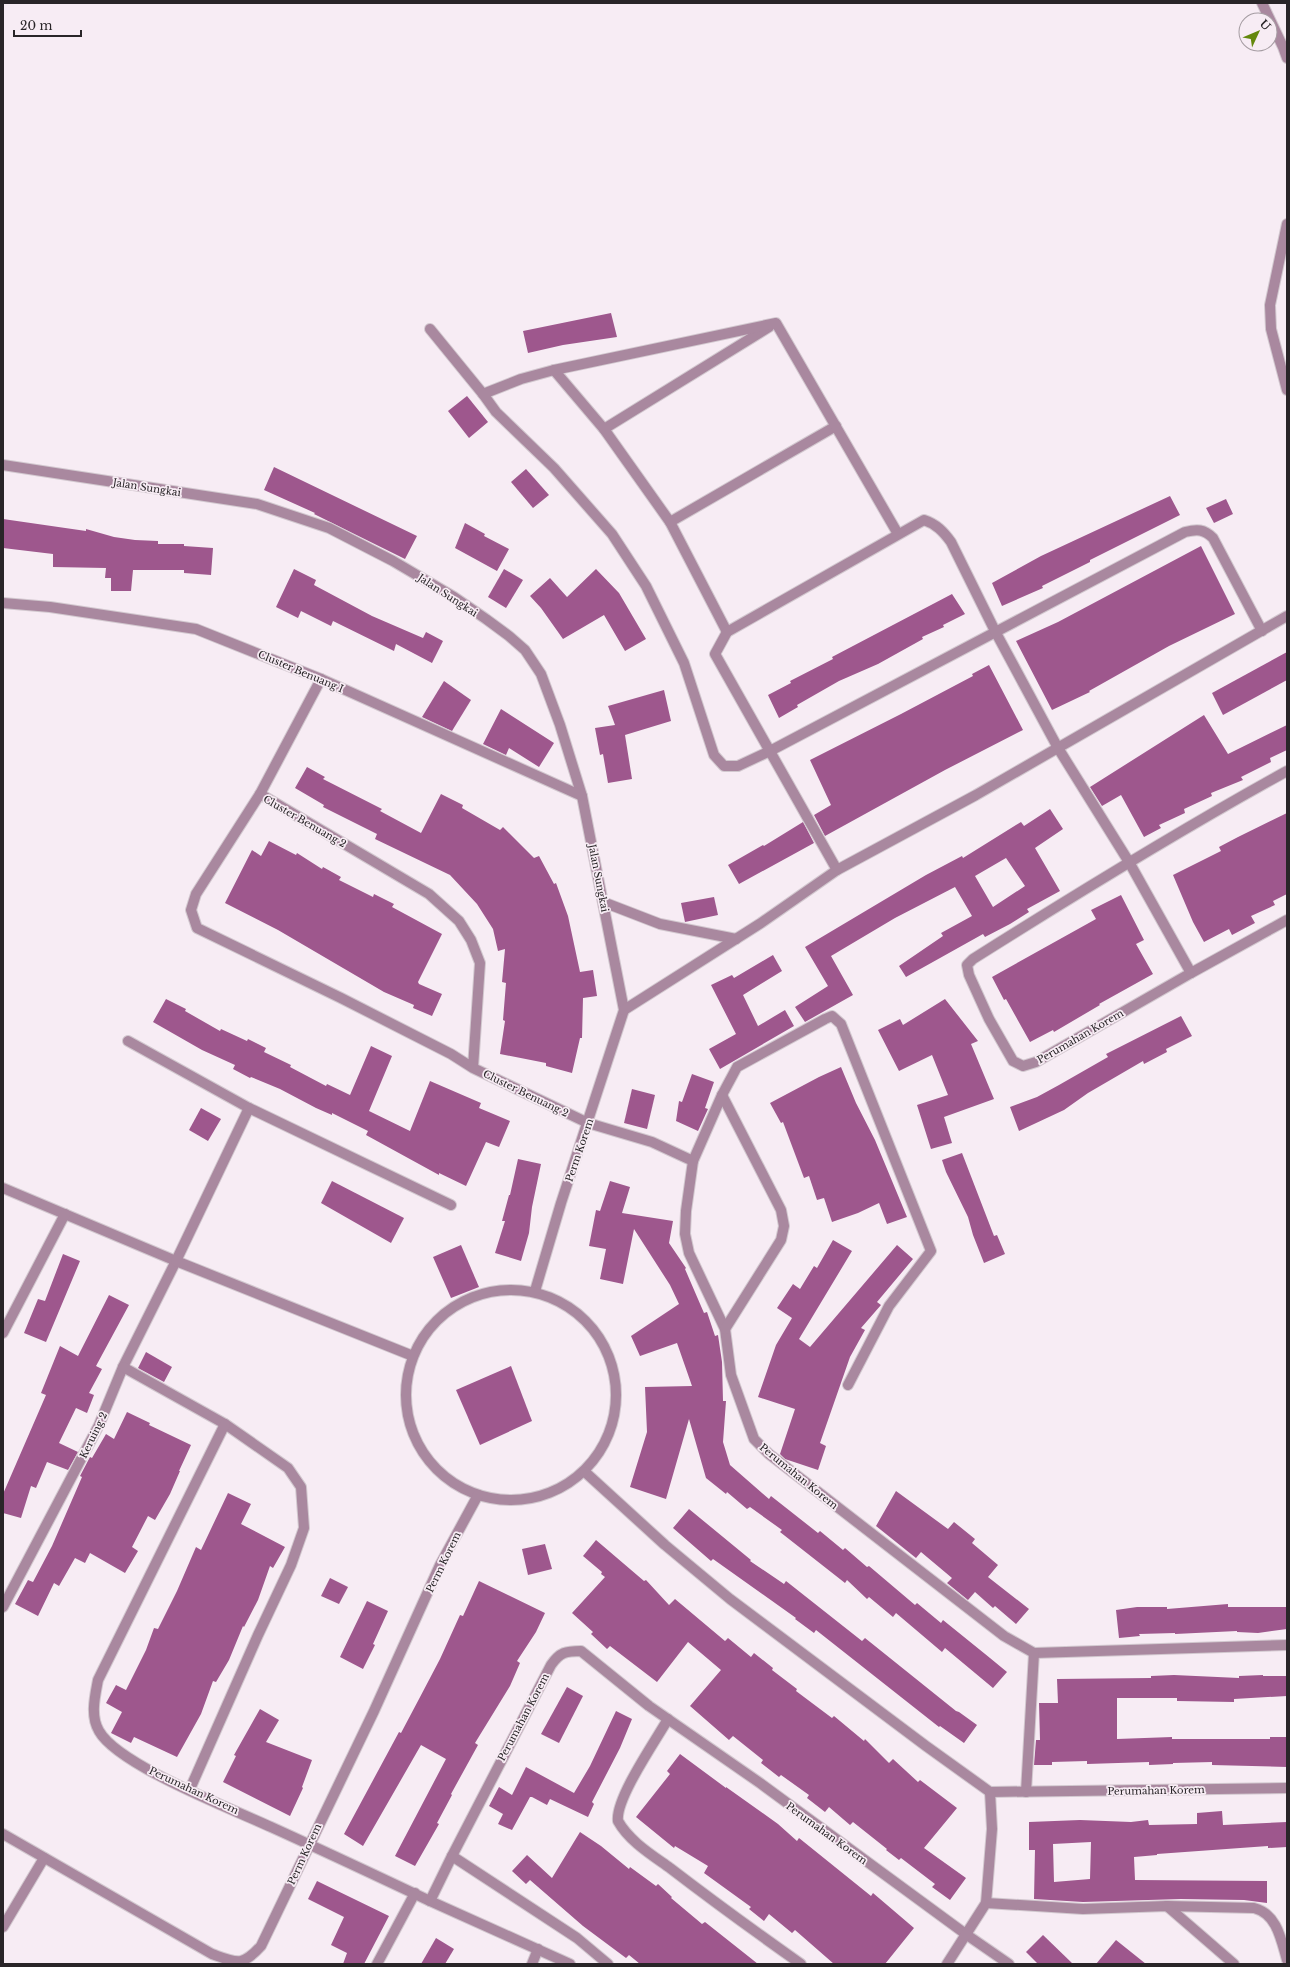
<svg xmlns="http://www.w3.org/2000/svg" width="1290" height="1967" font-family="'Libre Baskerville',serif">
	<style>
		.building { fill: #9e578d; fill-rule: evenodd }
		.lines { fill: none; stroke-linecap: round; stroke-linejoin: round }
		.minor-casing { stroke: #d2c8cf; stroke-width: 12 }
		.minor { stroke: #a9889f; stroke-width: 10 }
		.labels { text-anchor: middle; stroke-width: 3.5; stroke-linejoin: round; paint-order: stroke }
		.street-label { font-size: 10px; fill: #292528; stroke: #f7ecf4 }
	</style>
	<rect width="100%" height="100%" fill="#f7ecf4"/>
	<g class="building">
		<path d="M 611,313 L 617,337 L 563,345 L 528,353 L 523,331 Z"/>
		<path d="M 467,396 L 488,422 L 469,438 L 448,411 Z"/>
		<path d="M 274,467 L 417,536 L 405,559 L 314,514 L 315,513 L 264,490 Z"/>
		<path d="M 526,469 L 549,495 L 533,508 L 511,482 Z"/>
		<path d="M 1170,496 L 1180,515 L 1090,560 L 1090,562 L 1042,586 L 1043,588 L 1002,606 L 992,583 L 1041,556 Z"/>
		<path d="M 1226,499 L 1233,514 L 1214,523 L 1206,508 Z"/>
		<path d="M 3,519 L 86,531 L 86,529 L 114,537 L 135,540 L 158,541 L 158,544 L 184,544 L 184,546 L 213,548 L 211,575 L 184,573 L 184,570 L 133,570 L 131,591 L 111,591 L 111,578 L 105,578 L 106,568 L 53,567 L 53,554 L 3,548 Z"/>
		<path d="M 465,523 L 485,534 L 484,536 L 509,549 L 497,571 L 455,548 Z"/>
		<path d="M 1201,546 L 1235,614 L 1169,646 L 1089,691 L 1090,692 L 1052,710 L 1016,641 L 1058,622 Z"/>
		<path d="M 294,569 L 316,580 L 314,585 L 372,616 L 423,638 L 426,632 L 443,641 L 432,663 L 396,644 L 394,651 L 333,621 L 331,626 L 301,611 L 298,618 L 276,607 Z"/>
		<path d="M 504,569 L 523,580 L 506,608 L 488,597 Z"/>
		<path d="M 596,569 L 619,593 L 646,639 L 625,651 L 604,615 L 563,639 L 541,608 L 530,596 L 550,578 L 567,597 Z"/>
		<path d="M 952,594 L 965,614 L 943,625 L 944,627 L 922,637 L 923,639 L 878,664 L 839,681 L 797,705 L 798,707 L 779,718 L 768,695 L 791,683 L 790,681 L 833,659 L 832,657 Z"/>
		<path d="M 1287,652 L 1287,680 L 1223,715 L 1212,693 Z"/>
		<path d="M 989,665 L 1023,730 L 945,770 L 825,836 L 814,815 L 831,805 L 810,760 L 901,714 L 973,676 L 972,674 Z"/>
		<path d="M 444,681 L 471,700 L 452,731 L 422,717 Z"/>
		<path d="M 664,690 L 671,721 L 625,735 L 632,779 L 608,783 L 603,754 L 600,755 L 595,728 L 615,725 L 608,706 Z"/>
		<path d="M 501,709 L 554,743 L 539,767 L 509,748 L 506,755 L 483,744 Z"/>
		<path d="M 1204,715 L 1228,754 L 1287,725 L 1287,750 L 1270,758 L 1271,762 L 1241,777 L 1243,780 L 1211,793 L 1212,796 L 1184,809 L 1185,813 L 1159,825 L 1161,828 L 1144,837 L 1121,795 L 1102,806 L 1090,787 Z"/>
		<path d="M 307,767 L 325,777 L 323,779 L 382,809 L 380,811 L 421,833 L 441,794 L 463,805 L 462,808 L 500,830 L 503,827 L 534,858 L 539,856 L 554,884 L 556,883 L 568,916 L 580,972 L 593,970 L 597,996 L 583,998 L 582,1038 L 580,1038 L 572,1073 L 546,1066 L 546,1063 L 500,1054 L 505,1021 L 503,1020 L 506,983 L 502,982 L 505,949 L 498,951 L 493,929 L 477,904 L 450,875 L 375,839 L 377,834 L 323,807 L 324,805 L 295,788 Z"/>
		<path d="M 1050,809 L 1063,829 L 1035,848 L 1060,891 L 1027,909 L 1029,912 L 1010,924 L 985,937 L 983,934 L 906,977 L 899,966 L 943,936 L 941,933 L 972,916 L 955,887 L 895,918 L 831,956 L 853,995 L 805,1022 L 795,1007 L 828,986 L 805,947 L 926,875 L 962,856 L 963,858 L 1021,822 L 1024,826 ZM 1006,858 L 1025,886 L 993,907 L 975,876 Z"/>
		<path d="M 1287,813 L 1287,894 L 1273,901 L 1275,905 L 1251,916 L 1255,923 L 1232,935 L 1229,929 L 1204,942 L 1193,922 L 1173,875 L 1221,851 L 1219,847 L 1238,837 Z"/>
		<path d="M 803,822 L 814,843 L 739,884 L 728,865 L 763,845 L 764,846 Z"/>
		<path d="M 269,841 L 296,855 L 297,853 L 322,869 L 323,867 L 341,877 L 339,880 L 373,897 L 374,894 L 394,904 L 392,907 L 442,934 L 418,982 L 419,984 L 442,994 L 432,1016 L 413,1008 L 414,1005 L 384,992 L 278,930 L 225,903 L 252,850 L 261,856 Z"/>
		<path d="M 1121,895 L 1144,940 L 1136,944 L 1153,974 L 1099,1004 L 1100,1005 L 1054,1032 L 1053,1030 L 1030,1042 L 1006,999 L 1004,1000 L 992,977 L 1096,919 L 1091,910 Z"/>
		<path d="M 714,897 L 718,915 L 685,922 L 681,903 Z"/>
		<path d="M 773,955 L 782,971 L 743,995 L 758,1026 L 785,1010 L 794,1026 L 720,1069 L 709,1049 L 736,1034 L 711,985 L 732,975 L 734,978 Z"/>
		<path d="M 166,999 L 186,1009 L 185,1011 L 220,1031 L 221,1029 L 247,1041 L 248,1039 L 266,1048 L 264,1052 L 291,1065 L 290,1067 L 326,1086 L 327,1084 L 350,1095 L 371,1046 L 392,1056 L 369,1111 L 410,1131 L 430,1081 L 481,1103 L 479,1108 L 510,1121 L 499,1147 L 486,1142 L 466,1186 L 439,1173 L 439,1175 L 366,1135 L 368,1131 L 332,1113 L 332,1115 L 316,1108 L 280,1089 L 251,1077 L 250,1078 L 233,1069 L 235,1065 L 202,1050 L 153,1022 Z"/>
		<path d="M 945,999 L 978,1041 L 971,1044 L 994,1099 L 944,1117 L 952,1143 L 931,1149 L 917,1105 L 948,1095 L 932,1055 L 899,1071 L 878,1030 L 900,1019 L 903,1025 Z"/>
		<path d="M 1181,1016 L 1192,1036 L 1166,1049 L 1167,1052 L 1144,1064 L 1143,1061 L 1088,1093 L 1064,1110 L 1019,1131 L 1010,1107 L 1037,1097 L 1059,1085 L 1108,1057 L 1106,1054 Z"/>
		<path d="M 841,1067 L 856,1103 L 875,1140 L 907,1217 L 887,1224 L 879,1203 L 858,1213 L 832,1222 L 824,1198 L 817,1200 L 809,1176 L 804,1178 L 783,1122 L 781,1123 L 770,1103 L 819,1077 Z"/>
		<path d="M 692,1074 L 714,1082 L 705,1108 L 708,1109 L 698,1131 L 676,1121 L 679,1101 L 682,1102 Z"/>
		<path d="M 632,1089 L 655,1095 L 647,1129 L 624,1123 Z"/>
		<path d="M 201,1108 L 221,1119 L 208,1141 L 189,1130 Z"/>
		<path d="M 962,1153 L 994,1236 L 997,1235 L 1005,1254 L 984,1263 L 973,1235 L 968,1217 L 946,1172 L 942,1160 Z"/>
		<path d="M 518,1159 L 541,1164 L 532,1207 L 529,1233 L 521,1261 L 495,1253 L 505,1221 L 502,1221 L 509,1195 L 510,1195 Z"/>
		<path d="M 332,1181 L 404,1218 L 391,1243 L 321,1203 Z"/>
		<path d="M 610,1181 L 630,1187 L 622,1213 L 673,1221 L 669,1243 L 686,1268 L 685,1269 L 704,1313 L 707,1312 L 715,1336 L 718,1335 L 722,1362 L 723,1401 L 726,1401 L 723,1442 L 730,1465 L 769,1499 L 771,1496 L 818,1533 L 820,1531 L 843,1550 L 845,1548 L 867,1567 L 869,1566 L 915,1605 L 917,1603 L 941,1623 L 943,1620 L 990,1658 L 1007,1672 L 993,1688 L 945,1648 L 942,1652 L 896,1613 L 893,1617 L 869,1597 L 867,1599 L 847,1580 L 845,1583 L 780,1532 L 782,1530 L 750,1507 L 747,1509 L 727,1492 L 726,1494 L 706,1478 L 689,1419 L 666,1499 L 630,1487 L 647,1432 L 645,1387 L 692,1386 L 677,1343 L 640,1356 L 631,1336 L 679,1304 L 670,1285 L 634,1229 L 623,1284 L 600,1279 L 606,1249 L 589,1246 L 596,1210 L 600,1211 Z"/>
		<path d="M 833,1240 L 852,1251 L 799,1339 L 810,1347 L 897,1245 L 913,1259 L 877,1302 L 881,1305 L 861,1328 L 865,1330 L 850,1357 L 820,1443 L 826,1446 L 818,1470 L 785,1459 L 780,1454 L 795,1409 L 758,1397 L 776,1345 L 792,1318 L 777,1308 L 793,1284 L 800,1289 L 814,1266 L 817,1268 Z"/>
		<path d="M 461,1245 L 479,1287 L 451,1298 L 433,1257 Z"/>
		<path d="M 63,1254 L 80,1261 L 46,1342 L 24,1333 L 38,1299 L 45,1301 Z"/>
		<path d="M 109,1295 L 129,1305 L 96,1366 L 102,1369 L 89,1393 L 94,1395 L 87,1413 L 76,1408 L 59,1443 L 78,1452 L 68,1470 L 47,1462 L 36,1488 L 31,1486 L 21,1518 L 3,1513 L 3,1494 L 46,1395 L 41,1393 L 60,1346 L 78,1356 Z"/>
		<path d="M 146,1352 L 172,1367 L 164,1382 L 138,1368 Z"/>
		<path d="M 511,1366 L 532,1421 L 480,1445 L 456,1390 Z"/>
		<path d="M 127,1412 L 150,1423 L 149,1425 L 191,1445 L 179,1471 L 180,1471 L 170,1494 L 155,1520 L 148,1516 L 132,1547 L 138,1551 L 125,1573 L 90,1553 L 85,1563 L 75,1558 L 59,1586 L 54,1583 L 38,1616 L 15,1604 L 28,1580 L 33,1582 L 52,1546 L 82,1477 L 80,1476 L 90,1457 L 92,1458 L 106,1434 L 114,1439 Z"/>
		<path d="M 896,1491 L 948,1529 L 954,1522 L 975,1539 L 972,1543 L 998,1565 L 988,1577 L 1029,1609 L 1016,1624 L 995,1606 L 993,1608 L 975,1592 L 968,1600 L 947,1583 L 952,1578 L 921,1552 L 916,1558 L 876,1526 Z"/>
		<path d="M 228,1493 L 251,1504 L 241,1524 L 285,1547 L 273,1568 L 270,1566 L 258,1600 L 244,1627 L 243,1626 L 229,1660 L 216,1682 L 213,1681 L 201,1714 L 177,1757 L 134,1737 L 131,1743 L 111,1733 L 122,1712 L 106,1703 L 116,1685 L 126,1690 L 146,1650 L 154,1628 L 158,1629 L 177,1591 L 196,1547 L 201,1550 Z"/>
		<path d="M 689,1509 L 751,1560 L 750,1561 L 784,1584 L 786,1581 L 862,1641 L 865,1638 L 956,1711 L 959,1712 L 977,1725 L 964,1743 L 940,1726 L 939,1727 L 816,1630 L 814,1633 L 795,1619 L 796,1618 L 713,1559 L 711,1561 L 673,1528 Z"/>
		<path d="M 596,1540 L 644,1581 L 646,1580 L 669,1605 L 675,1599 L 725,1641 L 728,1638 L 751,1657 L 754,1653 L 773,1668 L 772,1670 L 797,1689 L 796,1691 L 832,1718 L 834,1716 L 864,1741 L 865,1739 L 889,1763 L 893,1759 L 918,1782 L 920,1780 L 957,1808 L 924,1848 L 966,1878 L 950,1900 L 932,1887 L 935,1884 L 901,1858 L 899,1860 L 886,1850 L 887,1849 L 853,1822 L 850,1825 L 829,1807 L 825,1812 L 807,1798 L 809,1795 L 781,1775 L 779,1777 L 761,1763 L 763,1760 L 733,1736 L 729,1740 L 690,1706 L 721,1670 L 688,1642 L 657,1682 L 610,1646 L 607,1649 L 591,1634 L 593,1632 L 572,1613 L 605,1577 L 601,1574 L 602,1572 L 583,1556 Z"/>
		<path d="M 545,1544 L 552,1569 L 528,1575 L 522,1549 Z"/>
		<path d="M 330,1578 L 348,1587 L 339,1604 L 321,1596 Z"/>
		<path d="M 479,1581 L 545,1613 L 536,1632 L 517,1661 L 520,1663 L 510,1686 L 475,1743 L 478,1745 L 451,1794 L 452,1795 L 437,1823 L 439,1824 L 415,1866 L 395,1856 L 446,1759 L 421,1745 L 363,1846 L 344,1834 L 399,1732 L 401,1733 L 419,1699 L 440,1659 L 460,1615 L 463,1616 Z"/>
		<path d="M 367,1601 L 388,1611 L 373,1644 L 375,1645 L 363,1669 L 340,1657 Z"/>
		<path d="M 1228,1604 L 1228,1607 L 1287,1607 L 1287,1629 L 1258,1633 L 1237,1632 L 1237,1631 L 1175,1634 L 1175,1633 L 1139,1634 L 1140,1636 L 1119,1638 L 1116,1610 L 1137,1607 L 1167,1607 L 1167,1609 Z"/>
		<path d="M 1174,1675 L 1239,1678 L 1239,1676 L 1263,1675 L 1263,1676 L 1287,1676 L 1287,1696 L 1234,1699 L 1234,1702 L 1177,1701 L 1177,1698 L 1117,1698 L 1117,1739 L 1172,1737 L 1172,1739 L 1270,1739 L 1270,1737 L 1287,1737 L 1287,1767 L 1212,1765 L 1212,1762 L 1173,1763 L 1173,1764 L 1149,1765 L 1149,1762 L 1087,1764 L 1087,1761 L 1052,1762 L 1052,1765 L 1034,1765 L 1036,1740 L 1040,1740 L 1039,1703 L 1058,1703 L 1057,1679 L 1151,1678 L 1151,1676 Z"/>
		<path d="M 567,1687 L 583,1696 L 559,1743 L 541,1734 Z"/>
		<path d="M 260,1709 L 279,1720 L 266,1742 L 312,1760 L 302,1787 L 303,1788 L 290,1816 L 223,1782 L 236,1756 L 234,1755 Z"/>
		<path d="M 616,1711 L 632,1719 L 620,1748 L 592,1802 L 594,1804 L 588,1817 L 550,1799 L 547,1805 L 532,1797 L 530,1797 L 512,1830 L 498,1824 L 503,1814 L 489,1806 L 499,1787 L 512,1795 L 526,1767 L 574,1793 L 590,1766 Z"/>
		<path d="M 680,1754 L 726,1788 L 726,1787 L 778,1824 L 797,1841 L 799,1838 L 871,1896 L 873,1893 L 914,1928 L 885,1964 L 834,1964 L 795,1930 L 792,1933 L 769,1914 L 764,1921 L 749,1909 L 751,1907 L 704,1873 L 708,1866 L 675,1846 L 674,1848 L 636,1817 L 670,1774 L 667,1771 Z"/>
		<path d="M 1222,1811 L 1223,1825 L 1287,1822 L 1287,1847 L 1268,1848 L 1268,1846 L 1157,1854 L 1157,1855 L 1134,1857 L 1135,1880 L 1267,1881 L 1267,1903 L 1244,1900 L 1181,1899 L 1083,1902 L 1034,1899 L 1035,1850 L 1029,1850 L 1029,1822 L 1080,1820 L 1131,1822 L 1148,1820 L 1149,1825 L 1197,1824 L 1197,1813 ZM 1091,1842 L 1090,1879 L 1054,1882 L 1053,1844 Z"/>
		<path d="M 580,1832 L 601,1846 L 629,1869 L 630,1867 L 656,1886 L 658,1884 L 672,1897 L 671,1898 L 702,1924 L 705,1922 L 758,1964 L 640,1964 L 629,1955 L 626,1958 L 583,1926 L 530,1880 L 526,1884 L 512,1871 L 527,1855 L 552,1878 Z"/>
		<path d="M 317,1881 L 389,1916 L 364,1964 L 343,1964 L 347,1953 L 331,1945 L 344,1917 L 308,1899 Z"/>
		<path d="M 1043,1935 L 1073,1964 L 1038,1964 L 1026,1952 Z"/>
		<path d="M 436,1938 L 454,1949 L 445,1964 L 421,1964 Z"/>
		<path d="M 1116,1940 L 1146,1964 L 1096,1964 Z"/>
	</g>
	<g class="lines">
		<defs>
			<g id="minor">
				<path d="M 1262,3 L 1283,47 L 1287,58"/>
				<path d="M 1287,224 L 1270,305 L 1271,329 L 1287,390"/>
				<path d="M 430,329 L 483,394"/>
				<path d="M 554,370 L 604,429 L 769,327"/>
				<path d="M 604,429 L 670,522 L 727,632"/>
				<path d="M 3,465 L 257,504 L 329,528 L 393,561 L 454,597 L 486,619 L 509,636 L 525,650 L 541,674 L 560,725 L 582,796 L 624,1010 L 561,1203 L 535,1291"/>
				<path d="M 670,522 L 836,426"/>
				<path d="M 898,534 L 776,323 L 554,370 L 521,379 L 483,394 L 496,412 L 554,468 L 612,534 L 646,586 L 684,663 L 714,755 L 724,766 L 738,766 L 770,751 L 1185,532 C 1197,529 1204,529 1213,538 L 1262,631"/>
				<path d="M 3,603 L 50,607 L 196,629 L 321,679 L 582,796"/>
				<path d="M 260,794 L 321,679"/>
				<path d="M 837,870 L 715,654 L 727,632 L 924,520 C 936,524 943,531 951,542 L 995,631 L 1058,748 L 1129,862 L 1191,973 L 1036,1062 L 1023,1066 L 1013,1061 L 989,1019 L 969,975 L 967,965 L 973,959 C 1076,894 1180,830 1287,771"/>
				<path d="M 603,902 L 660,924 L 736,939"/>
				<path d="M 1191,973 L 1287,920"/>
				<path d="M 624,1010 L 761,923 L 837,870 L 976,795 L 1287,616"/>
				<path d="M 128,1041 L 249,1108"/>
				<path d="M 473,1068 L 480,963 L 471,940 L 459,921 L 429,894 L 260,794 L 196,894 L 191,910 L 197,928 L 341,998 L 451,1054 L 473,1068 L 588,1123 L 652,1142 L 693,1161 L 686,1211 L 685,1234 L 689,1253 L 725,1329 L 731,1375 L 754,1439 L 769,1454 L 1004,1636 L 1034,1653 L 1287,1645"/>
				<path d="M 722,1095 L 781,1210 L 784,1226 L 781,1240 L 725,1329"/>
				<path d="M 693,1161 L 722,1095 L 737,1067 L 825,1019 L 832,1016 L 841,1024 L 931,1251 L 889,1306 L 848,1385"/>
				<path d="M 3,1188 L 176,1261 L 123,1367 L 99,1425 L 3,1607"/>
				<circle cx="511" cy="1395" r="105"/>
				<path d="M 3,1333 L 65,1214"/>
				<path d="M 413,1356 L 176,1261 L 249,1108 L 451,1205"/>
				<path d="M 123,1367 L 225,1424 L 288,1468 L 301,1487 L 304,1528 L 291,1565 L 258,1635 L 190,1789"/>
				<path d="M 225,1424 L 98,1680 C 95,1696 90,1716 99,1731 C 118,1765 232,1809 271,1827 C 324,1851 377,1876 430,1901 L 452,1856 L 551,1665 C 560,1652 566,1651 581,1651 L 649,1706 L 760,1783 L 967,1935 L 1009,1964"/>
				<path d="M 585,1472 L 665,1545 L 730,1599 L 926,1746 L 990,1792 L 1287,1788"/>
				<path d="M 668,1719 C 656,1740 615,1799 618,1821 C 629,1841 652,1855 670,1868 C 713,1901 757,1933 801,1964"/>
				<path d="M 1026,1792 L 1034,1653"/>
				<path d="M 3,1834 L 212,1954 C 237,1963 242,1967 261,1946 L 374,1711 L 440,1565 L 478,1495"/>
				<path d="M 452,1856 L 577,1938 L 608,1964"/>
				<path d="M 430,1901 L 570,1964"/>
				<path d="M 986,1903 L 1083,1909 L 1167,1906 L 1254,1908 C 1277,1914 1281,1939 1287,1960"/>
				<path d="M 1167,1906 L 1234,1964"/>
				<path d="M 3,1927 L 44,1858"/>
				<path d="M 377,1964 L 415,1893"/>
				<path d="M 532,1964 L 538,1949"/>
				<path d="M 947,1964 L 986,1903 L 992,1829 L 990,1792"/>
			</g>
		</defs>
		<use href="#minor" class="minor-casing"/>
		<use href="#minor" class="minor"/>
	</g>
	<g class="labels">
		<g class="street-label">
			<text transform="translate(147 487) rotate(9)" y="4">Jalan Sungkai</text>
			<text transform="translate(448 595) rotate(33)" y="4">Jalan Sungkai</text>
			<text transform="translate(301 671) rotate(23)" y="4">Cluster Benuang I</text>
			<text transform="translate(305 821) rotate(30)" y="4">Cluster Benuang 2</text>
			<text transform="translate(599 878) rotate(79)" y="4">Jalan Sungkai</text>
			<text transform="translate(1080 1036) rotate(-30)" y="4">Perumahan Korem</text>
			<text transform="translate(526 1093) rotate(26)" y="4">Cluster Benuang 2</text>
			<text transform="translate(579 1150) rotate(-71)" y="4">Perm Korem</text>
			<text transform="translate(93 1435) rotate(-64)" y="4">Keruing 2</text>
			<text transform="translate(799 1476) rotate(39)" y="4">Perumahan Korem</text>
			<text transform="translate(443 1562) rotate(-64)" y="4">Perm Korem</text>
			<text transform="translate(523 1717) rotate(-62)" y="4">Perumahan Korem</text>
			<text transform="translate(194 1790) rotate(25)" y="4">Perumahan Korem</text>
			<text transform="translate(1156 1790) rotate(-1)" y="4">Perumahan Korem</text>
			<text transform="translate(827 1833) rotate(36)" y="4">Perumahan Korem</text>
			<text transform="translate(304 1854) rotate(-65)" y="4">Perm Korem</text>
		</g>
	</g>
	<rect width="1290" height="1967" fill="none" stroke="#292528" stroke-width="8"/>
	<g transform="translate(1258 32) rotate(46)"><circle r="19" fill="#f7ecf4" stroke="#a59ca2"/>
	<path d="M0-3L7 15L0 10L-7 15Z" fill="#64880d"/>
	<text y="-6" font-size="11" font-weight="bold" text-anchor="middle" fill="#292528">U</text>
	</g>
	<path d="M14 30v6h67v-6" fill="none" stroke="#292528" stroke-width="2"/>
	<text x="20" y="30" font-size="12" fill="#292528" stroke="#f7ecf4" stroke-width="3" paint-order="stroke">20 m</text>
</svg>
